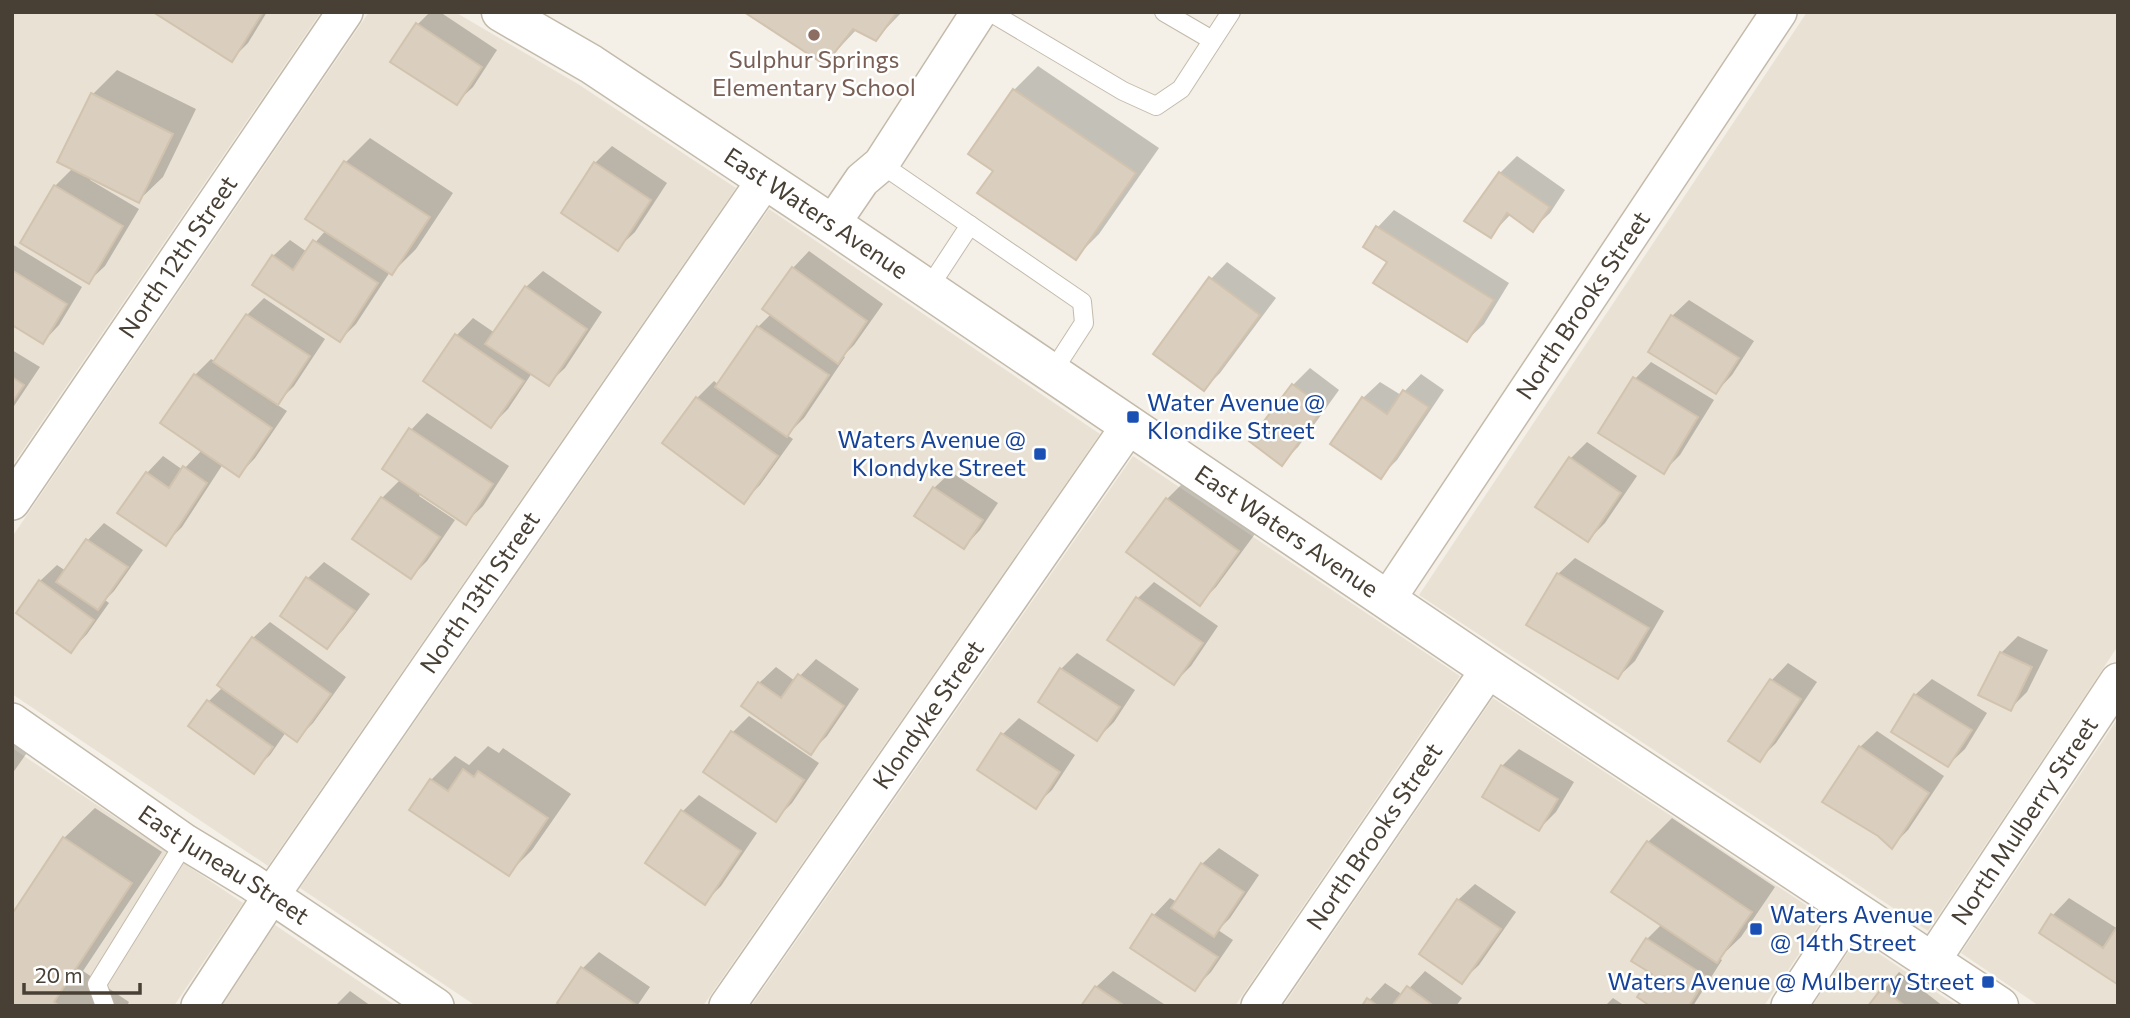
<svg xmlns="http://www.w3.org/2000/svg" width="2130" height="1018" font-family="Commissioner,sans-serif">
	<style>
		.residential { fill: #e9e2d4 }
		.shadow { fill: #0003 }
		.building { fill: #dacebe; stroke: #d2c3ae; stroke-width: 2 }
		.lines { fill: none; stroke-linecap: round; stroke-linejoin: round }
		.service-casing { stroke: #c4baab; stroke-width: 20 }
		.minor-casing { stroke: #c4baab; stroke-width: 38 }
		.tertiary-casing { stroke: #c4baab; stroke-width: 41 }
		.service { stroke: #fff; stroke-width: 18 }
		.minor { stroke: #fff; stroke-width: 35 }
		.tertiary { stroke: #fff; stroke-width: 38 }
		.education-dot { fill: #8d6e63; stroke: #fff; stroke-width: 2.5 }
		.transit-dot { fill: #1a4fb4; stroke: #fff; stroke-width: 2.5 }
		.labels { text-anchor: middle; stroke-width: 5; stroke-linejoin: round; paint-order: stroke }
		.education-label { font-size: 24px; fill: #785e54; stroke: #fff }
		.street-label { font-size: 24px; fill: #484035; stroke: #fff }
		.transit-label { font-size: 24px; fill: #164399; stroke: #fff; text-anchor: start }
	</style>
	<rect width="100%" height="100%" fill="#f4f0e7"/>
	<g class="residential">
		<path d="M 12,12 L 321,12 L 12,466 Z"/>
		<path d="M 369,12 L 455,12 L 578,84 L 736,188 L 268,866 L 12,694 L 12,537 Z"/>
		<path d="M 1807,12 L 2118,12 L 2118,646 L 1928,931 L 1419,595 Z"/>
		<path d="M 769,209 L 1100,434 L 703,1006 L 476,1006 L 300,888 Z"/>
		<path d="M 1133,456 L 1460,676 L 1235,1006 L 751,1006 Z"/>
		<path d="M 1493,698 L 1824,917 L 1764,1006 L 1283,1006 Z"/>
		<path d="M 2118,718 L 2118,1006 L 2039,1006 L 1961,953 Z"/>
		<path d="M 12,748 L 243,903 L 174,1006 L 12,1006 Z"/>
		<path d="M 275,925 L 396,1006 L 222,1006 Z"/>
		<path d="M 1857,939 L 1957,1006 L 1812,1006 Z"/>
	</g>
	<g class="shadow">
		<path d="M 156,12 L 267,12 L 248,43 L 232,59 Z"/>
		<path d="M 430,12 L 440,12 L 497,50 L 473,87 L 456,103 L 417,25 Z"/>
		<path d="M 747,12 L 902,12 L 876,39 L 857,29 L 825,63 Z"/>
		<path d="M 1038,66 L 1159,148 L 1099,234 L 1075,258 L 995,171 L 1014,90 Z"/>
		<path d="M 117,70 L 196,109 L 163,177 L 138,201 L 91,177 L 90,180 L 139,209 L 105,266 L 88,282 L 55,186 L 73,168 L 93,94 Z"/>
		<path d="M 370,138 L 453,193 L 416,249 L 392,273 L 390,272 L 356,324 L 340,340 L 273,256 L 290,240 L 307,252 L 326,230 L 346,162 Z"/>
		<path d="M 612,146 L 667,183 L 635,232 L 618,248 L 595,163 Z"/>
		<path d="M 1517,156 L 1565,190 L 1550,213 L 1533,229 L 1511,214 L 1490,236 L 1467,220 L 1500,173 Z"/>
		<path d="M 1394,210 L 1509,283 L 1484,324 L 1467,340 L 1389,261 L 1365,246 L 1378,227 Z"/>
		<path d="M 12,244 L 82,287 L 59,325 L 43,342 L 12,323 Z"/>
		<path d="M 809,251 L 883,304 L 854,345 L 843,356 L 845,357 L 804,418 L 787,435 L 793,439 L 760,485 L 744,501 L 664,443 L 697,398 L 714,381 L 719,385 L 758,327 L 771,314 L 793,268 Z"/>
		<path d="M 1227,262 L 1276,298 L 1220,373 L 1204,389 L 1211,279 Z"/>
		<path d="M 543,271 L 602,312 L 565,368 L 548,384 L 532,373 L 508,409 L 491,426 L 425,381 L 457,335 L 473,318 L 495,333 L 526,287 Z"/>
		<path d="M 264,298 L 325,339 L 294,386 L 276,404 L 287,411 L 255,458 L 239,475 L 223,464 L 182,527 L 165,544 L 147,473 L 163,456 L 183,470 L 202,450 L 195,375 L 211,359 L 216,362 L 247,315 Z"/>
		<path d="M 1689,300 L 1754,341 L 1732,375 L 1716,392 L 1672,316 Z"/>
		<path d="M 12,350 L 40,367 L 12,409 Z"/>
		<path d="M 1651,362 L 1714,400 L 1680,455 L 1663,472 L 1635,379 Z"/>
		<path d="M 1310,368 L 1339,390 L 1298,447 L 1282,463 L 1293,385 Z"/>
		<path d="M 1421,374 L 1444,390 L 1397,460 L 1381,476 L 1363,398 L 1380,382 L 1401,395 Z"/>
		<path d="M 427,413 L 509,466 L 483,506 L 466,522 L 421,493 L 419,496 L 455,520 L 427,561 L 411,577 L 382,498 L 401,479 L 411,430 Z"/>
		<path d="M 1587,442 L 1637,476 L 1605,523 L 1588,540 L 1571,458 Z"/>
		<path d="M 951,472 L 998,503 L 980,530 L 964,547 L 934,488 Z"/>
		<path d="M 1184,482 L 1255,534 L 1216,587 L 1199,604 L 1167,499 Z"/>
		<path d="M 104,523 L 143,550 L 114,591 L 105,600 L 109,603 L 87,634 L 71,651 L 40,581 L 57,565 L 66,571 L 88,540 Z"/>
		<path d="M 1575,558 L 1664,611 L 1635,661 L 1618,677 L 1558,574 Z"/>
		<path d="M 324,562 L 370,594 L 343,630 L 327,646 L 308,578 Z"/>
		<path d="M 1154,582 L 1218,626 L 1191,666 L 1174,683 L 1137,599 Z"/>
		<path d="M 270,622 L 346,677 L 313,723 L 296,740 L 286,732 L 270,755 L 253,771 L 209,701 L 223,687 L 253,638 Z"/>
		<path d="M 2018,636 L 2048,650 L 2027,692 L 2010,709 L 2001,653 Z"/>
		<path d="M 1077,653 L 1135,690 L 1114,722 L 1097,739 L 1061,669 Z"/>
		<path d="M 816,659 L 859,689 L 827,736 L 811,752 L 759,683 L 776,667 L 795,681 Z"/>
		<path d="M 1788,663 L 1817,682 L 1776,743 L 1759,760 L 1731,741 L 1772,680 Z"/>
		<path d="M 1932,679 L 1987,713 L 1965,749 L 1948,765 L 1915,695 Z"/>
		<path d="M 749,716 L 819,763 L 792,803 L 775,820 L 705,772 L 733,732 Z"/>
		<path d="M 1019,718 L 1075,755 L 1052,790 L 1035,806 L 1003,734 Z"/>
		<path d="M 1877,731 L 1944,776 L 1908,830 L 1892,846 L 1860,747 Z"/>
		<path d="M 12,739 L 29,750 L 12,774 Z"/>
		<path d="M 488,746 L 499,753 L 503,748 L 571,794 L 532,850 L 508,874 L 431,780 L 455,756 L 469,765 Z"/>
		<path d="M 1519,749 L 1574,782 L 1556,812 L 1539,829 L 1484,796 L 1502,766 Z"/>
		<path d="M 699,795 L 757,833 L 721,886 L 705,902 L 683,811 Z"/>
		<path d="M 95,808 L 162,852 L 83,971 L 129,1002 L 127,1006 L 12,1006 L 64,838 Z"/>
		<path d="M 1672,818 L 1775,887 L 1741,937 L 1719,958 L 1722,960 L 1693,1006 L 1653,1006 L 1654,973 L 1634,960 L 1647,939 L 1662,924 L 1614,892 L 1648,842 Z"/>
		<path d="M 1219,848 L 1259,875 L 1230,918 L 1218,930 L 1233,940 L 1211,972 L 1195,988 L 1132,947 L 1154,915 L 1170,898 L 1177,902 L 1202,864 Z"/>
		<path d="M 1475,884 L 1516,912 L 1479,965 L 1462,981 L 1458,900 Z"/>
		<path d="M 2069,898 L 2118,929 L 2117,982 L 2041,932 L 2053,915 Z"/>
		<path d="M 599,952 L 650,987 L 637,1006 L 564,1006 L 559,1002 L 583,968 Z"/>
		<path d="M 1113,971 L 1167,1006 L 1083,1006 L 1096,987 Z"/>
		<path d="M 1425,971 L 1462,998 L 1456,1006 L 1364,1006 L 1385,983 L 1403,995 Z"/>
		<path d="M 1899,972 L 1943,1006 L 1870,1006 Z"/>
		<path d="M 350,991 L 371,1006 L 335,1006 Z"/>
		<path d="M 1613,998 L 1625,1006 L 1605,1006 Z"/>
	</g>
	<g class="building">
		<path d="M 153,12 L 263,12 L 232,62 Z"/>
		<path d="M 744,12 L 897,12 L 876,41 L 853,29 L 825,65 Z"/>
		<path d="M 416,23 L 482,67 L 457,105 L 390,62 Z"/>
		<path d="M 1013,89 L 1136,173 L 1076,260 L 977,193 L 993,171 L 968,154 Z"/>
		<path d="M 91,93 L 173,134 L 139,203 L 57,162 Z"/>
		<path d="M 344,161 L 430,217 L 392,275 L 305,219 Z"/>
		<path d="M 594,162 L 651,200 L 618,251 L 561,213 Z"/>
		<path d="M 1499,172 L 1550,207 L 1533,232 L 1507,213 L 1491,238 L 1464,221 Z"/>
		<path d="M 54,185 L 123,226 L 89,284 L 20,243 Z"/>
		<path d="M 1376,226 L 1494,300 L 1467,342 L 1373,283 L 1387,262 L 1363,247 Z"/>
		<path d="M 313,240 L 378,283 L 340,342 L 252,285 L 272,255 L 293,270 Z"/>
		<path d="M 792,267 L 867,321 L 838,364 L 762,309 Z"/>
		<path d="M 12,270 L 67,304 L 43,344 L 12,325 Z"/>
		<path d="M 1209,277 L 1260,315 L 1204,391 L 1153,354 Z"/>
		<path d="M 525,286 L 587,329 L 549,386 L 485,344 Z"/>
		<path d="M 246,314 L 310,356 L 278,405 L 213,362 Z"/>
		<path d="M 1671,315 L 1739,358 L 1716,394 L 1648,352 Z"/>
		<path d="M 757,326 L 829,375 L 787,437 L 715,387 Z"/>
		<path d="M 455,334 L 524,381 L 491,428 L 423,381 Z"/>
		<path d="M 194,374 L 272,428 L 239,477 L 160,423 Z"/>
		<path d="M 12,377 L 24,385 L 12,403 Z"/>
		<path d="M 1633,377 L 1698,417 L 1664,474 L 1598,433 Z"/>
		<path d="M 1292,384 L 1324,407 L 1282,466 L 1249,441 Z"/>
		<path d="M 1403,390 L 1429,407 L 1381,479 L 1330,444 L 1362,397 L 1387,414 Z"/>
		<path d="M 696,397 L 778,456 L 744,504 L 662,443 Z"/>
		<path d="M 409,428 L 493,484 L 466,525 L 382,469 Z"/>
		<path d="M 1569,457 L 1621,493 L 1588,542 L 1535,507 Z"/>
		<path d="M 183,466 L 207,483 L 166,546 L 117,513 L 146,472 L 169,488 Z"/>
		<path d="M 933,487 L 983,520 L 964,549 L 914,516 Z"/>
		<path d="M 381,497 L 440,537 L 411,579 L 352,539 Z"/>
		<path d="M 1166,498 L 1239,551 L 1200,606 L 1126,552 Z"/>
		<path d="M 86,539 L 128,567 L 98,610 L 56,582 Z"/>
		<path d="M 1557,573 L 1649,628 L 1618,679 L 1526,625 Z"/>
		<path d="M 306,577 L 355,611 L 327,649 L 280,616 Z"/>
		<path d="M 39,580 L 94,620 L 71,653 L 16,613 Z"/>
		<path d="M 1136,597 L 1203,643 L 1174,685 L 1107,640 Z"/>
		<path d="M 252,637 L 331,694 L 297,742 L 217,685 Z"/>
		<path d="M 2000,652 L 2032,667 L 2011,711 L 1978,695 Z"/>
		<path d="M 1060,668 L 1120,707 L 1097,741 L 1038,702 Z"/>
		<path d="M 798,674 L 844,706 L 811,755 L 741,706 L 758,682 L 781,698 Z"/>
		<path d="M 1770,679 L 1801,699 L 1760,762 L 1728,741 Z"/>
		<path d="M 1914,694 L 1972,730 L 1948,767 L 1891,732 Z"/>
		<path d="M 207,700 L 273,747 L 254,774 L 188,726 Z"/>
		<path d="M 731,731 L 804,780 L 776,822 L 703,772 Z"/>
		<path d="M 1001,733 L 1060,772 L 1036,809 L 977,770 Z"/>
		<path d="M 1859,746 L 1929,793 L 1892,849 L 1878,836 L 1822,802 Z"/>
		<path d="M 1501,765 L 1558,799 L 1539,831 L 1482,797 Z"/>
		<path d="M 463,769 L 474,777 L 478,771 L 548,818 L 509,876 L 409,810 L 430,779 L 448,791 Z"/>
		<path d="M 681,810 L 741,851 L 705,905 L 645,863 Z"/>
		<path d="M 63,837 L 132,883 L 54,1002 L 59,1006 L 12,1006 L 12,914 Z"/>
		<path d="M 1647,841 L 1752,912 L 1717,963 L 1611,892 Z"/>
		<path d="M 1201,863 L 1244,892 L 1214,937 L 1171,908 Z"/>
		<path d="M 1457,899 L 1501,929 L 1462,984 L 1419,954 Z"/>
		<path d="M 1152,914 L 1218,957 L 1195,991 L 1130,948 Z"/>
		<path d="M 2051,914 L 2103,948 L 2116,928 L 2118,929 L 2117,984 L 2039,933 Z"/>
		<path d="M 1646,938 L 1707,977 L 1689,1006 L 1650,1006 L 1637,997 L 1652,974 L 1631,961 Z"/>
		<path d="M 581,967 L 635,1004 L 633,1006 L 561,1006 L 557,1003 Z"/>
		<path d="M 1095,986 L 1125,1006 L 1081,1006 Z"/>
		<path d="M 1407,986 L 1434,1006 L 1392,1006 Z"/>
		<path d="M 1882,988 L 1905,1006 L 1868,1006 Z"/>
		<path d="M 1367,998 L 1378,1006 L 1362,1006 Z"/>
	</g>
	<g class="lines">
		<defs>
			<g id="service">
				<path d="M 990,12 L 1123,91 L 1156,106 L 1181,89 L 1231,12"/>
				<path d="M 1164,12 L 1212,40"/>
				<path d="M 881,164 L 1082,302 L 1084,323 L 1051,374"/>
				<path d="M 928,289 L 970,225"/>
				<path d="M 105,1006 L 97,984 L 185,842"/>
			</g>
			<g id="minor">
				<path d="M 832,224 L 862,180 L 881,164 L 979,12"/>
				<path id="s1" d="M 12,502 L 345,12"/>
				<path id="s2" d="M 1387,600 L 1779,12"/>
				<path id="s3" d="M 12,721 L 185,842 L 251,882 L 436,1006"/>
				<path id="s4" d="M 1932,961 L 2118,681"/>
				<path id="s5" d="M 199,1006 L 271,896 L 765,180"/>
				<path id="s6" d="M 727,1006 L 1129,426"/>
				<path id="s7" d="M 1259,1006 L 1489,669"/>
				<path d="M 1789,1006 L 1853,909"/>
			</g>
			<g id="tertiary">
				<path id="s8" d="M 501,12 L 591,64 L 832,224 L 1489,669 L 1999,1006"/>
			</g>
		</defs>
		<use href="#service" class="service-casing"/>
		<use href="#minor" class="minor-casing"/>
		<use href="#tertiary" class="tertiary-casing"/>
		<use href="#service" class="service"/>
		<use href="#minor" class="minor"/>
		<use href="#tertiary" class="tertiary"/>
	</g>
	<circle class="education-dot" cx="814" cy="35" r="7"/>
	<g class="transit-dot">
		<rect x="1126" y="410" width="14" height="14" rx="3.5"/>
		<rect x="1033" y="447" width="14" height="14" rx="3.5"/>
		<rect x="1749" y="922" width="14" height="14" rx="3.5"/>
		<rect x="1981" y="975" width="14" height="14" rx="3.5"/>
	</g>
	<g class="labels">
		<g class="education-label">
			<text x="814" y="68">Sulphur Springs<tspan x="814" dy="28">Elementary School</tspan></text>
		</g>
		<g class="street-label">
			<text dy="8" stroke="none"><textPath href="#s8" startOffset="374">East Waters Avenue</textPath></text>
			<text dy="8" stroke="none"><textPath href="#s1" startOffset="296">North 12th Street</textPath></text>
			<text dy="8" stroke="none"><textPath href="#s2" startOffset="354">North Brooks Street</textPath></text>
			<text dy="8" stroke="none"><textPath href="#s8" startOffset="942">East Waters Avenue</textPath></text>
			<text dy="8" stroke="none"><textPath href="#s5" startOffset="500">North 13th Street</textPath></text>
			<text dy="8" stroke="none"><textPath href="#s6" startOffset="354">Klondyke Street</textPath></text>
			<text dy="8" stroke="none"><textPath href="#s4" startOffset="168">North Mulberry Street</textPath></text>
			<text dy="8" stroke="none"><textPath href="#s7" startOffset="205">North Brooks Street</textPath></text>
			<text dy="8" stroke="none"><textPath href="#s3" startOffset="256">East Juneau Street</textPath></text>
		</g>
		<g class="transit-label">
			<text x="1147" y="411">Water Avenue @<tspan x="1147" dy="28">Klondike Street</tspan></text>
			<text x="1026" y="448" text-anchor="end">Waters Avenue @<tspan x="1026" dy="28">Klondyke Street</tspan></text>
			<text x="1770" y="923">Waters Avenue<tspan x="1770" dy="28">@ 14th Street</tspan></text>
			<text x="1974" y="990" text-anchor="end">Waters Avenue @ Mulberry Street</text>
		</g>
	</g>
	<rect width="2130" height="1018" fill="none" stroke="#484035" stroke-width="28"/>
	<path d="M24 983v10h116v-10" fill="none" stroke="#484035" stroke-width="3.5"/>
	<text x="35" y="983" font-size="21" fill="#484035" stroke="#ffffff" stroke-width="5" paint-order="stroke">20 m</text>
</svg>
